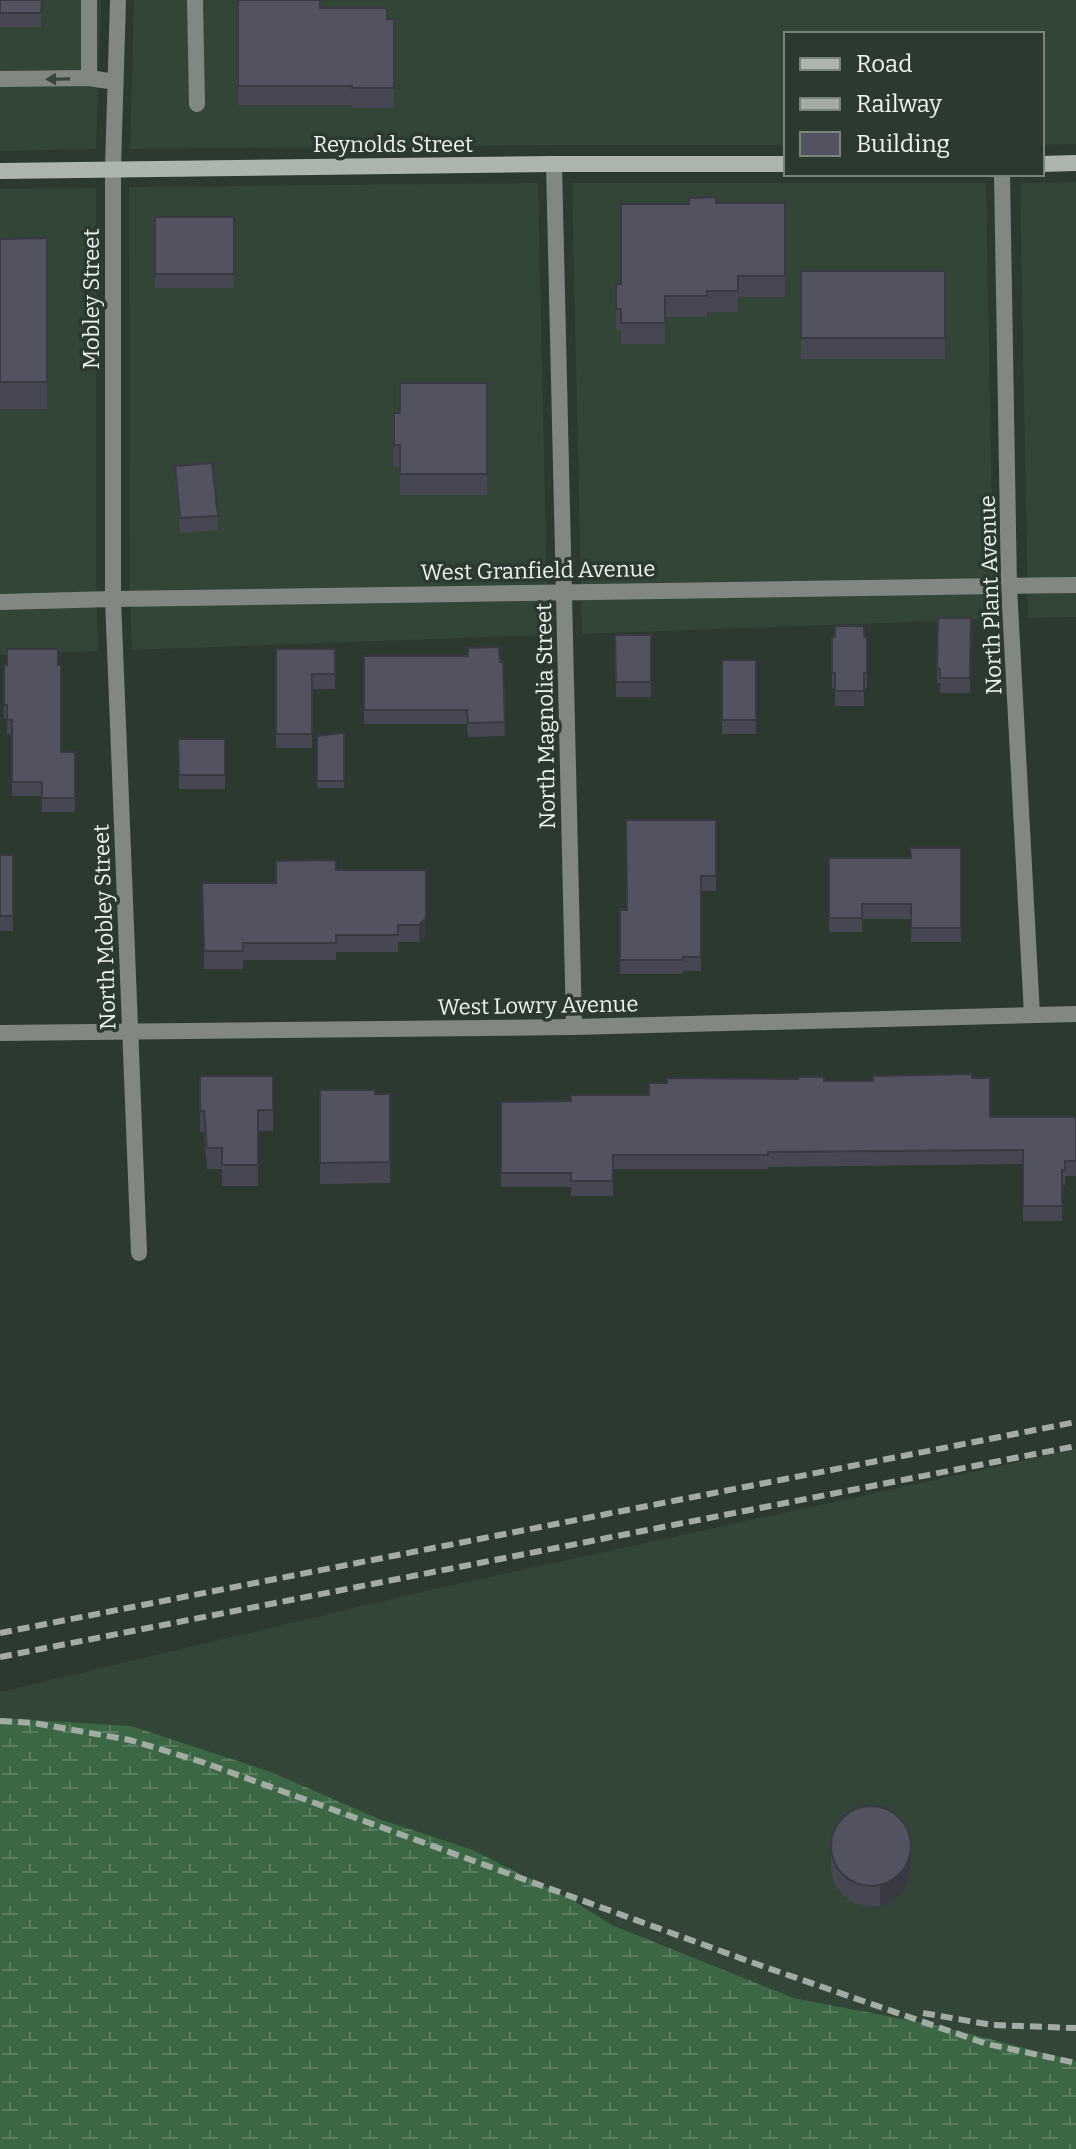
<svg xmlns="http://www.w3.org/2000/svg" width="1076" height="2149" font-family="Bitter,serif">
	<style>
		.built { fill: #324536 }
		.wetland { fill: url(#wetland-marsh) }
		.lines { fill: none; stroke-linecap: round; stroke-linejoin: round }
		.lane { stroke: #818882; stroke-width: 16 }
		.street { stroke: #818882; stroke-width: 16 }
		.secondary { stroke: #acb6ad; stroke-width: 16 }
		.rail { stroke: #a3aca4; stroke-width: 6; stroke-dasharray: 12 6; stroke-linecap: butt }
		.wall { fill: #474753 }
		.shaded-wall { fill: #393944 }
		.building { fill: #525261; stroke: #393944; stroke-width: 2 }
		.oneway { fill: #39453b }
		.labels { text-anchor: middle; stroke-width: 7; stroke-linejoin: round; paint-order: stroke }
		.street-label { font-size: 22px; fill: #ecf4ed; stroke: #2c392e }
	</style>
	<defs>
		<pattern id="wetland-marsh" width="20" height="14" patternUnits="userSpaceOnUse" patternTransform="scale(2)"><rect width="20" height="14" fill="#3c6744"/><path d="M1 5h8M5 5V1M11 12h8M15 12V8" fill="none" stroke="#587d5f"/></pattern>
	</defs>
	<rect width="100%" height="100%" fill="#2c392e"/>
	<g class="built">
		<path d="M 0,0 L 101,0 L 96,149 L 0,151 Z"/>
		<path d="M 134,0 L 1076,0 L 1076,144 L 1042,145 L 1042,34 L 786,34 L 786,145 L 571,145 L 130,149 Z"/>
		<path d="M 1076,182 L 1076,617 L 1028,618 L 1020,183 Z"/>
		<path d="M 538,183 L 548,635 L 132,650 L 130,598 L 129,187 Z"/>
		<path d="M 572,183 L 986,183 L 994,619 L 582,634 Z"/>
		<path d="M 96,188 L 96,581 L 98,651 L 0,655 L 0,189 Z"/>
		<path d="M 1076,1449 L 1076,2061 L 939,2026 L 794,1998 L 612,1925 L 572,1900 L 473,1850 L 379,1819 L 131,1726 L 0,1718 L 0,1692 L 430,1590 Z"/>
	</g>
	<path class="wetland" d="M 0,1718 L 131,1726 L 271,1772 L 379,1819 L 473,1850 L 572,1900 L 612,1925 L 794,1998 L 939,2026 L 1076,2061 L 1076,2149 L 0,2149 Z"/>
	<g class="lines">
		<g class="lane">
			<path d="M 89,0 L 89,78"/>
			<path d="M 195,0 L 197,104"/>
			<path d="M 0,79 L 89,78 L 115,82"/>
		</g>
		<g class="street">
			<path d="M 118,0 L 113,168 L 113,599 L 139,1253"/>
			<path d="M 554,164 L 574,1027"/>
			<path d="M 1002,174 L 1009,587 L 1032,1015"/>
			<path d="M 0,602 L 113,599 L 1076,585"/>
			<path d="M 0,1033 L 574,1027 L 1076,1014"/>
		</g>
		<g class="secondary">
			<path d="M 1042,164 L 1076,163"/>
			<path d="M 0,171 L 554,164 L 786,164"/>
		</g>
		<g class="rail">
			<path d="M 0,1633 L 1076,1422"/>
			<path d="M 0,1657 L 1076,1446"/>
			<path d="M 0,1721 L 34,1723 L 130,1740 L 205,1763 L 762,1966 L 987,2044 L 1076,2063"/>
			<path d="M 923,2013 L 992,2025 L 1076,2028"/>
		</g>
	</g>
	<g class="wall">
		<path d="M 0,0 L 42,0 L 41,27 L 0,27 Z"/>
		<path d="M 238,0 L 320,8 L 394,19 L 394,108 L 352,108 L 352,105 L 238,105 Z"/>
		<path d="M 716,203 L 785,203 L 785,297 L 738,297 L 738,312 L 707,312 L 707,317 L 665,317 L 665,344 L 621,344 L 621,330 L 616,330 L 616,284 L 621,284 Z"/>
		<rect x="155" y="217" width="79" height="71"/>
		<path d="M 47,238 L 47,409 L 0,409 L 0,239 Z"/>
		<rect x="801" y="271" width="144" height="88"/>
		<path d="M 487,383 L 487,495 L 400,495 L 400,466 L 394,466 L 394,413 L 400,413 Z"/>
		<path d="M 175,466 L 218,516 L 218,530 L 180,533 L 175,481 Z"/>
		<path d="M 938,618 L 971,618 L 970,693 L 940,693 L 940,683 L 937,683 Z"/>
		<path d="M 615,635 L 651,635 L 651,697 L 616,697 Z"/>
		<path d="M 832,637 L 867,637 L 867,688 L 864,688 L 864,706 L 835,706 L 835,688 L 832,688 Z"/>
		<path d="M 276,649 L 335,649 L 335,689 L 312,689 L 312,748 L 276,748 Z"/>
		<path d="M 364,656 L 503,662 L 505,736 L 468,737 L 467,724 L 364,724 Z"/>
		<rect x="722" y="660" width="34" height="74"/>
		<path d="M 4,665 L 61,752 L 75,752 L 75,812 L 42,812 L 42,796 L 12,796 L 12,734 L 7,734 L 7,719 L 4,719 Z"/>
		<path d="M 344,733 L 344,788 L 317,788 L 317,736 Z"/>
		<path d="M 178,739 L 225,739 L 225,789 L 179,789 Z"/>
		<path d="M 716,820 L 716,891 L 701,891 L 701,971 L 683,971 L 683,974 L 620,974 L 620,910 L 627,910 Z"/>
		<path d="M 961,848 L 961,942 L 911,942 L 911,919 L 862,919 L 862,932 L 829,932 L 829,858 L 911,858 Z"/>
		<rect x="0" y="855" width="13" height="76"/>
		<path d="M 336,870 L 426,870 L 426,935 L 419,942 L 398,942 L 398,952 L 336,952 L 336,960 L 243,960 L 243,969 L 204,969 L 202,883 L 276,883 Z"/>
		<path d="M 200,1076 L 273,1076 L 273,1131 L 258,1131 L 258,1186 L 222,1186 L 222,1169 L 207,1169 L 204,1132 L 200,1132 Z"/>
		<path d="M 972,1078 L 990,1117 L 1076,1117 L 1076,1176 L 1065,1176 L 1065,1185 L 1062,1185 L 1062,1221 L 1023,1221 L 1023,1164 L 768,1167 L 768,1169 L 613,1169 L 613,1196 L 571,1196 L 571,1187 L 501,1187 L 501,1102 L 571,1101 L 824,1081 Z"/>
		<path d="M 320,1090 L 390,1094 L 390,1183 L 320,1184 Z"/>
		<path d="M 831,1851 L 911,1868 L 909,1880 L 902,1892 L 893,1901 L 880,1906 L 867,1907 L 854,1903 L 843,1895 L 835,1885 L 831,1872 Z"/>
	</g>
	<g class="shaded-wall">
		<path d="M 426,918 L 426,935 L 419,942 L 419,925 Z"/>
		<path d="M 911,1847 L 911,1868 L 909,1880 L 902,1892 L 893,1901 L 880,1906 L 880,1885 Z"/>
	</g>
	<g class="building">
		<path d="M 0,0 L 42,0 L 41,13 L 0,13 Z"/>
		<path d="M 238,0 L 320,0 L 320,8 L 387,8 L 387,19 L 394,19 L 394,88 L 352,88 L 352,86 L 238,86 Z"/>
		<path d="M 716,197 L 716,203 L 785,203 L 785,276 L 738,276 L 738,291 L 707,291 L 707,296 L 665,296 L 665,323 L 621,323 L 621,309 L 616,309 L 616,284 L 621,284 L 621,204 L 689,204 L 689,198 Z"/>
		<rect x="155" y="217" width="79" height="57"/>
		<path d="M 47,238 L 47,382 L 0,382 L 0,239 Z"/>
		<rect x="801" y="271" width="144" height="67"/>
		<path d="M 400,383 L 487,383 L 487,474 L 400,474 L 400,445 L 394,445 L 394,413 L 400,413 Z"/>
		<path d="M 212,463 L 218,516 L 180,518 L 175,466 Z"/>
		<path d="M 938,618 L 971,618 L 970,678 L 940,678 L 940,669 L 937,669 Z"/>
		<path d="M 835,626 L 864,626 L 864,637 L 867,637 L 867,673 L 864,673 L 864,691 L 835,691 L 835,673 L 832,673 L 832,637 L 835,637 Z"/>
		<path d="M 615,635 L 651,635 L 651,682 L 616,682 Z"/>
		<path d="M 499,647 L 500,662 L 503,662 L 505,722 L 468,723 L 467,710 L 364,710 L 364,656 L 468,656 L 468,648 Z"/>
		<path d="M 7,649 L 58,649 L 58,665 L 61,665 L 61,752 L 75,752 L 75,798 L 42,798 L 42,782 L 12,782 L 12,720 L 7,720 L 7,705 L 4,705 L 4,665 L 7,665 Z"/>
		<path d="M 276,649 L 335,649 L 335,674 L 312,674 L 312,734 L 276,734 Z"/>
		<rect x="722" y="660" width="34" height="60"/>
		<path d="M 344,733 L 344,781 L 317,781 L 317,736 Z"/>
		<path d="M 178,739 L 225,739 L 225,775 L 179,775 Z"/>
		<path d="M 626,820 L 716,820 L 716,876 L 701,876 L 701,957 L 683,957 L 683,960 L 620,960 L 620,910 L 627,910 Z"/>
		<path d="M 910,848 L 961,848 L 961,928 L 911,928 L 911,904 L 862,904 L 862,918 L 829,918 L 829,858 L 911,858 Z"/>
		<rect x="0" y="855" width="13" height="61"/>
		<path d="M 336,860 L 336,870 L 426,870 L 426,918 L 419,925 L 398,925 L 398,935 L 336,935 L 336,943 L 243,943 L 243,951 L 204,951 L 202,883 L 276,883 L 276,861 Z"/>
		<path d="M 972,1074 L 972,1078 L 990,1078 L 990,1117 L 1076,1117 L 1076,1161 L 1065,1161 L 1065,1170 L 1062,1170 L 1062,1206 L 1023,1206 L 1023,1150 L 768,1152 L 768,1155 L 613,1155 L 613,1181 L 571,1181 L 571,1173 L 501,1173 L 501,1102 L 571,1101 L 571,1095 L 649,1095 L 649,1083 L 667,1083 L 667,1078 L 798,1079 L 798,1077 L 824,1077 L 824,1081 L 873,1081 L 873,1076 Z"/>
		<path d="M 200,1076 L 273,1076 L 273,1110 L 258,1110 L 258,1165 L 222,1165 L 222,1148 L 207,1148 L 204,1111 L 200,1111 Z"/>
		<path d="M 320,1090 L 375,1090 L 375,1094 L 390,1094 L 390,1162 L 320,1163 Z"/>
		<circle cx="871" cy="1846" r="40"/>
	</g>
	<defs><path id="oneway-solid" d="M-6-.8H1V-3.2L6.5 0L1 3.2V.8H-6Z" transform="scale(2)"/></defs>
	<use class="oneway" href="#oneway-solid" transform="translate(58 79) rotate(179)"/>
	<g class="labels">
		<g class="street-label">
			<text x="393" y="152">Reynolds Street</text>
			<text transform="translate(91 299) rotate(-90)" y="8">Mobley Street</text>
			<text transform="translate(538 570) rotate(-1)" y="8">West Granfield Avenue</text>
			<text transform="translate(990 595) rotate(-92)" y="8">North Plant Avenue</text>
			<text transform="translate(545 716) rotate(-91)" y="8">North Magnolia Street</text>
			<text transform="translate(104 927) rotate(-92)" y="8">North Mobley Street</text>
			<text transform="translate(538 1005) rotate(-1)" y="8">West Lowry Avenue</text>
		</g>
	</g>
	<rect x="784" y="32" width="260" height="144" fill="#2c392e" stroke="#79847a" stroke-width="2"/>
	<rect x="800" y="58" width="40" height="12" fill="#acb6ad" stroke="#79847a" stroke-width="2"/>
	<text x="856" y="72" font-size="24" fill="#ecf4ed">Road</text>
	<rect x="800" y="98" width="40" height="12" fill="#a3aca4" stroke="#79847a" stroke-width="2"/>
	<text x="856" y="112" font-size="24" fill="#ecf4ed">Railway</text>
	<rect x="800" y="132" width="40" height="24" fill="#525261" stroke="#79847a" stroke-width="2"/>
	<text x="856" y="152" font-size="24" fill="#ecf4ed">Building</text>
</svg>
